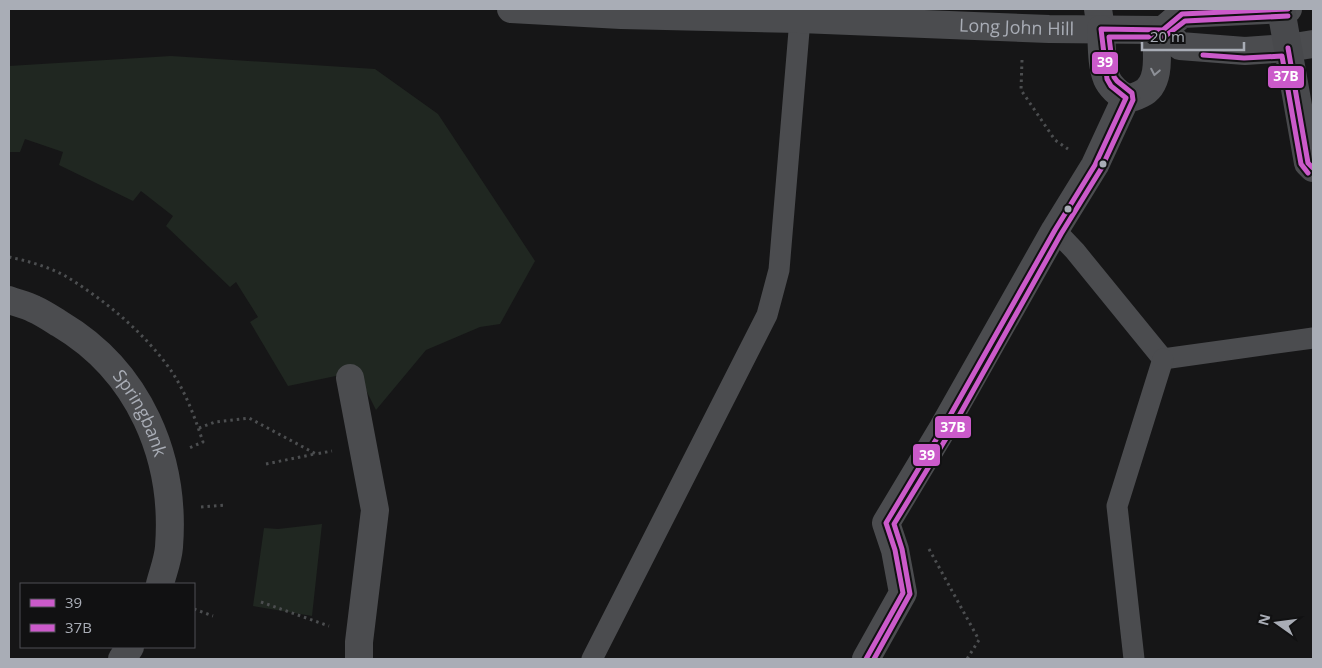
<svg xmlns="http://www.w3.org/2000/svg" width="1322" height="668" font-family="'Open Sans',sans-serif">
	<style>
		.green { fill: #202721 }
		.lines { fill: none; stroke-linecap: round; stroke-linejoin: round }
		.path { stroke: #4c4e50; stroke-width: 3; stroke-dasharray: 2.5 4; stroke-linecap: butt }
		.service { stroke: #4b4c4f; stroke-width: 21 }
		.minor { stroke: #4b4c4f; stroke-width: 28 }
		.tertiary { stroke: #4b4c4f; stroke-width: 28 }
		.trunk { stroke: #48494c; stroke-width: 28 }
		.bus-1-casing { stroke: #111112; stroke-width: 9 }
		.bus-2-casing { stroke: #111112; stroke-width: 9 }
		.bus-1 { stroke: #cb5aca; stroke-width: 5 }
		.bus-2 { stroke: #cb5aca; stroke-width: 5 }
		.oneway { stroke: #8d9097 }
		.bus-dot { fill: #a9adb6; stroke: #111112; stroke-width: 2 }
		.labels { text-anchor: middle; stroke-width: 5; stroke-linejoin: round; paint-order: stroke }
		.street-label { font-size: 18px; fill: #a9adb6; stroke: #111112 }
		.line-badge { stroke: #111112; stroke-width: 2 }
		.badge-label { font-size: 14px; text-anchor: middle; font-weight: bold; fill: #fff }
	</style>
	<rect width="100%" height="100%" fill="#161617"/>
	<g class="green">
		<path d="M 171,56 L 375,69 L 438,114 L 535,261 L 500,324 L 480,327 L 426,350 L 376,410 L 358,374 L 350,373 L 288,386 L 250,322 L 258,317 L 236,282 L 230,287 L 166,226 L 173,216 L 141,191 L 133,201 L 59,165 L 63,152 L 25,139 L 20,152 L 9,152 L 9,66 Z"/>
		<path d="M 322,524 L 312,616 L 253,606 L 264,528 L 278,529 Z"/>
	</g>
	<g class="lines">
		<g class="path">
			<path d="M 1022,60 L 1021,90 L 1055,140 L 1068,149"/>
			<path d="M 9,257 C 28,261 50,267 67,277 C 106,301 146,334 172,372 C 186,393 195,418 203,442 L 189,448"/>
			<path d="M 199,428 L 215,422 L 249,418 L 316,454 L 332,451"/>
			<path d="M 266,464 L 315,454"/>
			<path d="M 201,507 L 226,505"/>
			<path d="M 929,549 L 979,640 L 967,659"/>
			<path d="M 261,602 L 329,626"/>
			<path d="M 194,609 L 213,616"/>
		</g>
		<g class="service">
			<path d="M 1055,230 L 1075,251 L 1163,359"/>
			<path d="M 1163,359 L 1313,338"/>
			<path d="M 592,659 L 767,315 L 779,270 L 800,19"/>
			<path d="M 1134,659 L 1117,506 L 1163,359"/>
		</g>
		<g class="minor">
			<path d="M 1098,9 L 1101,29"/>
			<path id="s1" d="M 9,300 C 17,303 26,305 34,309 C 43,313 52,319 60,324 C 139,371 176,457 169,547 C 168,560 163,572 160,584"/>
			<path d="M 350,378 L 375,510 L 359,642 L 359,659"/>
			<path d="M 122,659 L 130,647"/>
		</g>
		<g class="tertiary">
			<path id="s2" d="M 511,9 L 621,15 L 800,19 L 1049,29 L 1156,30 L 1163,30 L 1182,14 L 1288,9"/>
			<path d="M 1101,29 C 1102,44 1101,64 1107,79 C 1110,86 1119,95 1126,97 C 1131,99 1137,96 1141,94 C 1163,84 1156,49 1156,30"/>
			<path d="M 1163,30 L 1180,46 L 1245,51 L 1288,48 L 1313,44"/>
			<path d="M 866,659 L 903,593 L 895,550 L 886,523 L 943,428 L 1055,230 L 1095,165 L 1126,98"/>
		</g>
		<path class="trunk" d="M 1281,9 L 1308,163 L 1313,168"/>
		<defs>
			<g id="bus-1">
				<path d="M 1288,48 L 1308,163 L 1313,168"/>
				<path d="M 866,659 L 903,593 L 895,550 L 886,523 L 943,428 L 1055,230 L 1095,165 L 1126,98 L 1111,86 L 1107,79 L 1101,29 L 1163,30 L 1182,14 L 1288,9"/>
			</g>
			<g id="bus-2">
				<path d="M 1203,55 L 1244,58 L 1282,56 L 1301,164 L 1308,173"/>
				<path d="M 874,659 L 910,594 L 902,549 L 894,524 L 950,432 L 1061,234 L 1101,169 L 1133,100 L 1132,93 L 1117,81 L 1114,77 L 1109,37 L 1164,37 L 1185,21 L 1288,16"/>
			</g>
		</defs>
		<use href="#bus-1" class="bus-1-casing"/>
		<use href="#bus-2" class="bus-2-casing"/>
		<use href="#bus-1" class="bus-1"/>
		<use href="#bus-2" class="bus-2"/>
	</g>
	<defs><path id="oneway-chevron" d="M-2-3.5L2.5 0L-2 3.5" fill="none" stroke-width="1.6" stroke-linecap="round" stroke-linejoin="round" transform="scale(1.25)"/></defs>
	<use class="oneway" href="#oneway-chevron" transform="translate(1155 72) rotate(101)"/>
	<g class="bus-dot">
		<circle cx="1103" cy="164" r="4.5"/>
		<circle cx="1068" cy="209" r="4.5"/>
	</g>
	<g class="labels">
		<g class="street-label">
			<text dy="6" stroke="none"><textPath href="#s2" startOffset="506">Long John Hill</textPath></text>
			<text dy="6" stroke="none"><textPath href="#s1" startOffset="179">Springbank</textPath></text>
		</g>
	</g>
	<g class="line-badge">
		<rect x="1091" y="51" width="28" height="24" rx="5" fill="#cb5aca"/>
		<rect x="1267" y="65" width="38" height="24" rx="5" fill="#cb5aca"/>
		<rect x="934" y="415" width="38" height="24" rx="5" fill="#cb5aca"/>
		<rect x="912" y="443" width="29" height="24" rx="5" fill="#cb5aca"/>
	</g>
	<g class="badge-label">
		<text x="1105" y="67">39</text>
		<text x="1286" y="81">37B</text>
		<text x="953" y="432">37B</text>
		<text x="927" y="460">39</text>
	</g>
	<rect width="1322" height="668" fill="none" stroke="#a9adb6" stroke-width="20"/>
	<rect x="20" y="583" width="175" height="65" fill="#111112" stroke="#4e4f54"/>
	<rect x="30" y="599" width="25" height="8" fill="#cb5aca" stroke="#4e4f54"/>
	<text x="65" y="608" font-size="15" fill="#a9adb6">39</text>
	<rect x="30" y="624" width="25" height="8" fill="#cb5aca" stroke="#4e4f54"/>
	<text x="65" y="633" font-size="15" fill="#a9adb6">37B</text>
	<g transform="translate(1277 623) rotate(284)" stroke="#111112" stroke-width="4" paint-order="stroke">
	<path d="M0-4L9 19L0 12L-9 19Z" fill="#a9adb6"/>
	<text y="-8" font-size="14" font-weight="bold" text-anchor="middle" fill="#a9adb6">N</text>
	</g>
	<path d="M1142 42v8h102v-8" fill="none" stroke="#a9adb6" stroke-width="2.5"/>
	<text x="1150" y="42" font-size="15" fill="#a9adb6" stroke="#111112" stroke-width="4" paint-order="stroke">20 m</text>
</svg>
